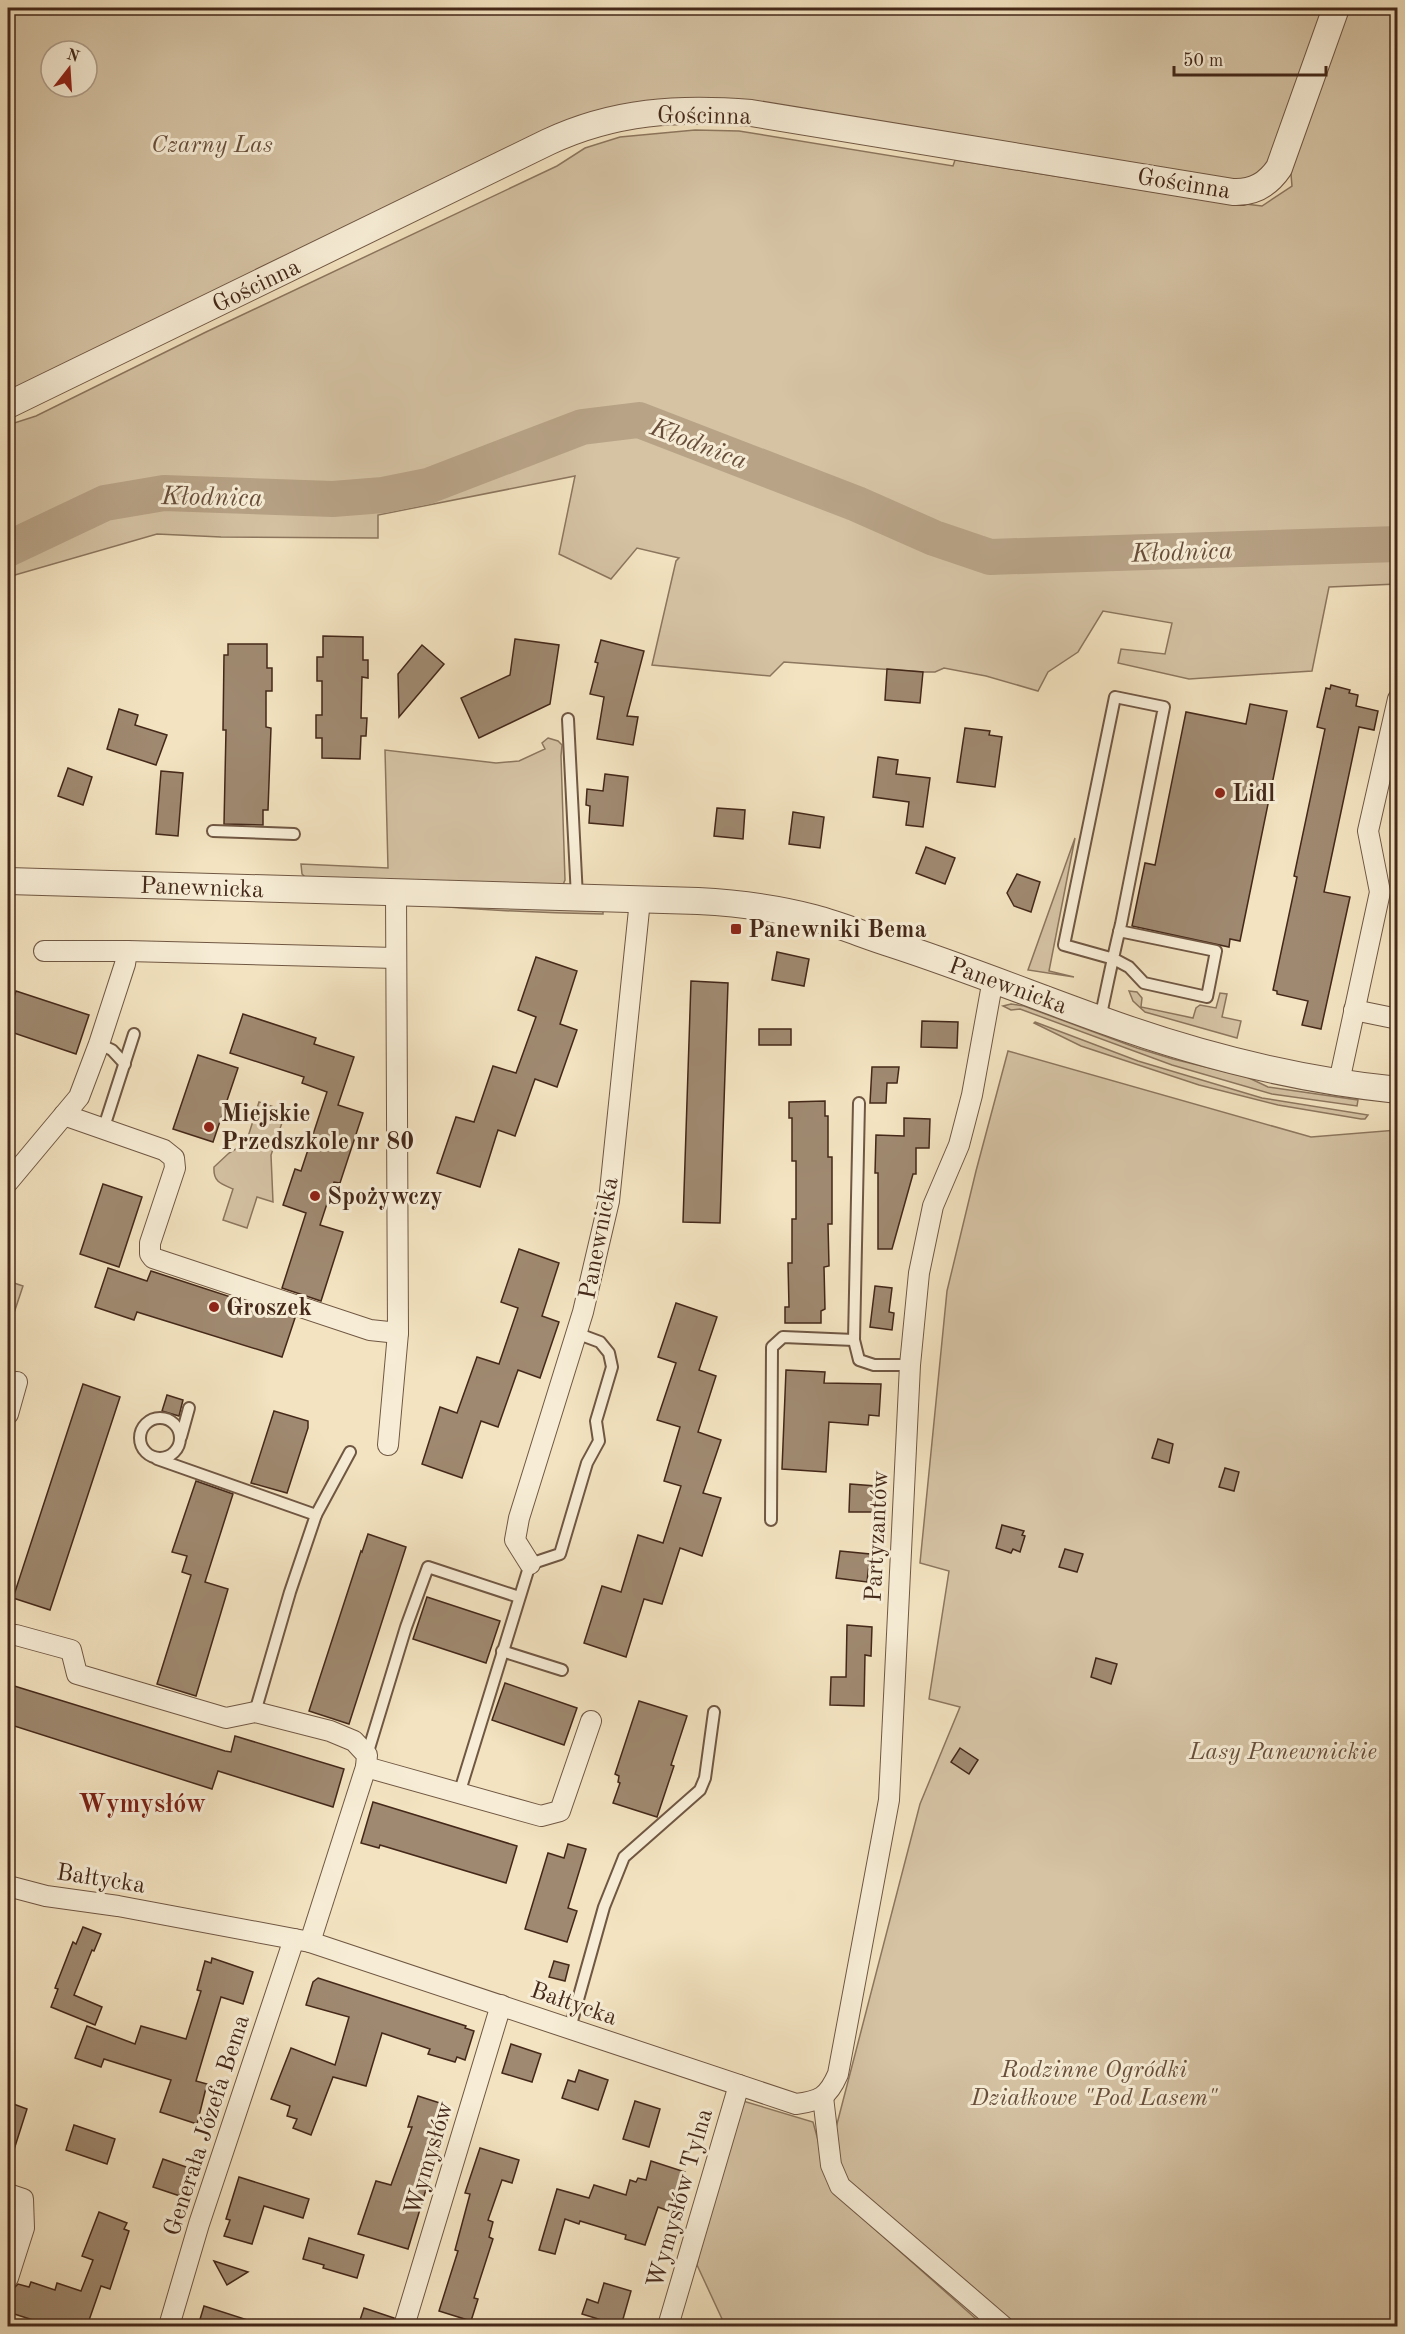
<svg xmlns="http://www.w3.org/2000/svg" width="1405" height="2334" font-family="'Old Standard TT',serif">
	<style>
		.green { fill: #d5c3a4; stroke: #8c765e; stroke-width: 1.5; fill-rule: evenodd }
		.lines { fill: none; stroke-linecap: round; stroke-linejoin: round }
		.stream { stroke: #8a725b; stroke-width: 6 }
		.river { stroke: #b8a387; stroke-width: 36 }
		.building { fill: #9f8970; stroke: #442819; stroke-width: 1.5 }
		.service-casing { stroke: #705743; stroke-width: 14 }
		.minor-casing { stroke: #705743; stroke-width: 22 }
		.tertiary-casing { stroke: #705743; stroke-width: 28 }
		.service { stroke: #f7edd6; stroke-width: 10 }
		.minor { stroke: #f7edd6; stroke-width: 20 }
		.tertiary { stroke: #f7edd6; stroke-width: 26 }
		.poi-dot { fill: #8f2418; stroke: #f7edd6; stroke-width: 2 }
		.labels { text-anchor: middle; stroke-width: 6; stroke-linejoin: round; paint-order: stroke }
		.street-label { font-size: 24px; fill: #442819; stroke: #f7edd6 }
		.park-label { font-size: 24px; font-style: italic; fill: #684f3c; stroke: #f7edd6 }
		.poi-label { font-size: 24px; font-weight: bold; fill: #442819; stroke: #f7edd6; text-anchor: start }
		.water-label { font-size: 26px; font-style: italic; fill: #674d3a; stroke: #f7edd6 }
		.neighbourhood-label { font-size: 26px; font-weight: bold; fill: #7a1f14; stroke: #f7edd6 }
	</style>
	<rect width="100%" height="100%" fill="#f3e3c0"/>
	<filter id="stains"><feTurbulence type="fractalNoise" baseFrequency=".00333" numOctaves="4"/><feColorMatrix values="0 0 0 0 .2 0 0 0 0 .09 0 0 0 0 .02 0 0 0 .5 -.17"/></filter>
	<radialGradient id="worn" r=".72"><stop offset=".6" stop-color="#630" stop-opacity="0"/><stop offset="1" stop-color="#630" stop-opacity=".3"/></radialGradient>
	<g class="green">
		<path d="M 8,8 L 1328,8 L 1272,162 L 1252,182 L 639,105 L 8,392 ZM 51,51 L 87,51 L 87,87 L 51,87 Z"/>
		<path d="M 1345,8 L 1397,8 L 1397,538 L 992,551 L 945,536 L 843,489 L 691,425 L 642,407 L 585,414 L 443,475 L 388,486 L 325,490 L 170,485 L 118,491 L 87,504 L 8,542 L 8,425 L 36,416 L 206,332 L 557,166 L 585,148 L 620,137 L 695,130 L 739,131 L 953,166 L 955,160 L 1186,197 L 1262,206 L 1292,186 L 1291,174 L 1294,158 Z"/>
		<path d="M 646,432 L 711,460 L 735,464 L 930,540 L 990,561 L 1397,548 L 1397,584 L 1329,587 L 1312,671 L 1189,679 L 1118,663 L 1121,649 L 1165,654 L 1172,623 L 1103,611 L 1078,652 L 1048,672 L 1038,691 L 986,676 L 944,668 L 935,672 L 923,672 L 784,662 L 770,676 L 652,665 L 676,561 L 679,558 L 637,548 L 611,579 L 559,554 L 575,476 L 378,515 L 378,538 L 221,537 L 157,534 L 8,577 L 8,557 L 111,510 L 181,501 L 381,504 L 452,487 L 585,435 Z"/>
		<path d="M 548,738 L 558,741 L 562,745 L 561,756 L 565,880 L 562,887 L 307,879 L 302,874 L 301,864 L 388,868 L 385,750 L 496,763 L 519,761 L 545,749 L 542,743 Z"/>
		<path d="M 1075,838 L 1049,971 L 1074,977 L 1028,970 Z"/>
		<path d="M 421,905 L 603,909 L 603,914 C 542,913 481,910 421,905 Z"/>
		<path d="M 1129,991 L 1137,992 L 1142,998 L 1141,1007 L 1193,1018 L 1196,1008 L 1200,1005 L 1216,1008 L 1220,993 L 1227,994 L 1222,1017 L 1241,1021 L 1237,1038 L 1145,1012 L 1133,1001 Z"/>
		<path d="M 1011,1004 L 1024,1006 L 1137,1048 L 1173,1059 L 1247,1077 L 1268,1087 L 1358,1100 L 1357,1106 L 1272,1094 L 1172,1065 L 1020,1009 L 1011,1010 L 1003,1006 Z"/>
		<path d="M 1035,1022 L 1138,1061 L 1262,1098 L 1368,1115 L 1365,1119 L 1361,1119 L 1278,1105 L 1199,1085 L 1081,1046 L 1034,1023 Z"/>
		<path d="M 1008,1051 L 1311,1137 L 1397,1130 L 1397,2326 L 1011,2326 L 847,2181 L 831,2147 L 920,1804 L 960,1707 L 929,1699 L 949,1571 L 920,1563 L 947,1291 L 976,1171 Z"/>
		<path d="M 259,1102 L 286,1111 L 271,1155 L 273,1202 L 257,1197 L 247,1228 L 223,1220 L 233,1189 C 221,1184 213,1182 214,1167 L 229,1153 L 246,1143 Z"/>
		<path d="M 8,1281 L 23,1286 L 8,1331 Z"/>
		<path d="M 743,2101 L 813,2122 L 832,2191 L 984,2326 L 722,2326 L 723,2321 L 697,2265 L 714,2185 Z"/>
	</g>
	<g class="lines">
		<path class="stream" d="M 255,496 L 260,510"/>
		<path class="river" d="M 8,549 L 105,503 L 164,493 L 333,499 L 383,495 L 428,486 L 582,427 L 639,420 L 857,504 L 934,538 L 990,557 L 1398,544"/>
	</g>
	<g class="building">
		<path d="M 323,636 L 363,637 L 363,660 L 368,660 L 368,678 L 362,677 L 361,718 L 367,718 L 366,736 L 361,736 L 360,759 L 322,758 L 322,738 L 316,738 L 316,715 L 322,715 L 322,681 L 317,681 L 317,657 L 323,657 Z"/>
		<path d="M 515,639 L 559,645 L 550,704 L 479,738 L 461,698 L 510,675 Z"/>
		<path d="M 601,640 L 644,651 L 627,716 L 638,717 L 633,745 L 597,739 L 604,697 L 590,694 L 598,663 L 595,662 Z"/>
		<path d="M 228,644 L 267,644 L 267,668 L 272,668 L 272,691 L 266,691 L 266,727 L 271,728 L 268,810 L 263,810 L 263,825 L 224,824 L 226,730 L 223,730 L 224,655 L 228,655 Z"/>
		<path d="M 422,645 L 444,664 L 399,717 L 398,674 Z"/>
		<path d="M 887,669 L 923,672 L 920,703 L 885,700 Z"/>
		<path d="M 1331,685 L 1350,690 L 1349,693 L 1358,695 L 1356,706 L 1378,711 L 1374,730 L 1359,727 L 1324,892 L 1350,897 L 1321,1029 L 1302,1025 L 1308,1001 L 1277,994 L 1277,991 L 1273,990 L 1297,877 L 1294,876 L 1325,729 L 1317,727 L 1326,688 L 1330,689 Z"/>
		<path d="M 1250,704 L 1287,711 L 1240,941 L 1230,939 L 1229,947 L 1132,926 L 1145,863 L 1155,865 L 1186,712 L 1246,724 Z"/>
		<path d="M 119,709 L 138,715 L 135,725 L 167,735 L 156,765 L 107,749 Z"/>
		<path d="M 965,728 L 990,731 L 989,735 L 1002,737 L 995,787 L 957,782 Z"/>
		<path d="M 878,757 L 898,760 L 896,774 L 930,778 L 923,827 L 906,825 L 909,802 L 873,797 Z"/>
		<path d="M 68,768 L 92,777 L 83,805 L 58,796 Z"/>
		<path d="M 161,771 L 183,773 L 178,836 L 156,834 Z"/>
		<path d="M 605,774 L 628,777 L 623,826 L 589,823 L 590,806 L 586,805 L 587,789 L 603,791 Z"/>
		<path d="M 717,808 L 745,810 L 743,839 L 714,836 Z"/>
		<path d="M 793,812 L 824,817 L 820,848 L 789,844 Z"/>
		<path d="M 926,847 L 955,858 L 945,884 L 916,873 Z"/>
		<path d="M 1017,874 L 1040,882 L 1031,912 L 1014,906 L 1007,893 Z"/>
		<path d="M 777,952 L 809,959 L 804,986 L 772,980 Z"/>
		<path d="M 536,957 L 577,971 L 560,1024 L 577,1030 L 557,1087 L 535,1079 L 515,1136 L 498,1130 L 480,1187 L 437,1173 L 456,1117 L 474,1122 L 493,1066 L 516,1073 L 536,1017 L 518,1010 Z"/>
		<path d="M 691,981 L 728,983 L 720,1223 L 683,1222 Z"/>
		<path d="M 16,991 L 89,1015 L 76,1054 L 8,1031 L 8,1015 Z"/>
		<path d="M 243,1014 L 316,1038 L 314,1044 L 354,1057 L 338,1105 L 363,1113 L 340,1183 L 334,1182 L 320,1225 L 343,1232 L 321,1301 L 282,1288 L 306,1213 L 283,1205 L 295,1169 L 301,1171 L 327,1092 L 302,1083 L 304,1077 L 230,1053 Z"/>
		<path d="M 922,1021 L 958,1022 L 957,1048 L 921,1047 Z"/>
		<rect x="759" y="1029" width="32" height="16"/>
		<path d="M 198,1055 L 238,1068 L 213,1142 L 173,1129 Z"/>
		<path d="M 872,1067 L 899,1067 L 897,1083 L 887,1083 L 886,1103 L 870,1103 Z"/>
		<path d="M 825,1101 L 825,1116 L 828,1116 L 828,1157 L 832,1157 L 832,1224 L 828,1224 L 829,1266 L 824,1267 L 825,1309 L 821,1311 L 821,1323 L 785,1323 L 785,1307 L 789,1307 L 788,1263 L 792,1263 L 792,1219 L 796,1219 L 796,1161 L 792,1161 L 792,1118 L 789,1118 L 789,1102 Z"/>
		<path d="M 904,1118 L 930,1119 L 929,1148 L 916,1148 L 916,1174 L 913,1174 L 892,1249 L 878,1249 L 878,1173 L 875,1173 L 876,1135 L 904,1136 Z"/>
		<path d="M 103,1184 L 142,1197 L 119,1267 L 80,1254 Z"/>
		<path d="M 519,1249 L 559,1263 L 542,1316 L 559,1322 L 540,1378 L 518,1370 L 498,1427 L 481,1421 L 462,1478 L 422,1464 L 440,1407 L 457,1413 L 477,1357 L 499,1364 L 518,1308 L 501,1302 Z"/>
		<path d="M 108,1268 L 147,1281 L 151,1271 L 295,1318 L 282,1357 L 137,1312 L 134,1320 L 95,1307 Z"/>
		<path d="M 875,1286 L 892,1288 L 889,1312 L 894,1313 L 892,1330 L 870,1327 Z"/>
		<path d="M 676,1303 L 717,1317 L 699,1370 L 716,1376 L 698,1432 L 721,1440 L 703,1493 L 721,1498 L 702,1556 L 680,1548 L 662,1604 L 644,1599 L 626,1657 L 584,1643 L 602,1586 L 621,1592 L 638,1535 L 663,1543 L 681,1486 L 664,1481 L 680,1427 L 657,1420 L 676,1363 L 658,1357 Z"/>
		<path d="M 786,1370 L 825,1372 L 824,1383 L 881,1384 L 879,1416 L 869,1415 L 868,1425 L 829,1422 L 826,1472 L 782,1469 Z"/>
		<path d="M 83,1384 L 120,1397 L 50,1610 L 13,1598 Z"/>
		<path d="M 167,1395 L 183,1400 L 179,1416 L 162,1411 Z"/>
		<path d="M 274,1411 L 308,1421 L 308,1428 L 287,1493 L 251,1483 Z"/>
		<path d="M 1158,1439 L 1173,1444 L 1169,1463 L 1152,1458 Z"/>
		<path d="M 1225,1468 L 1239,1472 L 1234,1491 L 1219,1487 Z"/>
		<path d="M 196,1481 L 233,1494 L 205,1582 L 228,1589 L 196,1696 L 157,1684 L 191,1575 L 182,1572 L 187,1556 L 172,1552 Z"/>
		<path d="M 850,1484 L 876,1486 L 875,1512 L 849,1512 Z"/>
		<path d="M 1002,1525 L 1024,1531 L 1022,1535 L 1025,1536 L 1020,1552 L 1013,1549 L 1011,1553 L 996,1548 Z"/>
		<path d="M 368,1534 L 406,1547 L 349,1724 L 309,1711 L 361,1551 L 362,1552 Z"/>
		<path d="M 1065,1549 L 1083,1554 L 1077,1572 L 1059,1567 Z"/>
		<path d="M 840,1551 L 870,1554 L 867,1582 L 836,1578 Z"/>
		<path d="M 427,1597 L 500,1621 L 486,1663 L 413,1639 Z"/>
		<path d="M 847,1625 L 872,1627 L 871,1656 L 865,1655 L 864,1706 L 830,1705 L 831,1677 L 846,1677 Z"/>
		<path d="M 1096,1658 L 1117,1664 L 1111,1684 L 1091,1677 Z"/>
		<path d="M 505,1683 L 577,1708 L 564,1745 L 492,1720 Z"/>
		<path d="M 11,1685 L 225,1751 L 231,1752 L 235,1736 L 344,1769 L 333,1807 L 218,1771 L 212,1789 L 8,1724 L 8,1696 Z"/>
		<path d="M 639,1701 L 687,1716 L 671,1765 L 674,1766 L 657,1817 L 613,1803 L 620,1783 L 618,1782 L 619,1776 L 615,1774 Z"/>
		<path d="M 960,1748 L 978,1760 L 969,1774 L 951,1762 Z"/>
		<path d="M 373,1802 L 517,1846 L 506,1883 L 380,1845 L 379,1848 L 361,1843 Z"/>
		<path d="M 568,1844 L 586,1849 L 568,1908 L 577,1911 L 567,1942 L 525,1929 L 548,1853 L 564,1858 Z"/>
		<path d="M 83,1927 L 101,1934 L 94,1951 L 92,1950 L 74,1995 L 102,2007 L 95,2025 L 51,2007 L 58,1989 L 55,1988 L 73,1942 L 76,1944 Z"/>
		<path d="M 212,1958 L 253,1972 L 243,2004 L 221,1997 L 196,2081 L 207,2084 L 197,2124 L 160,2112 L 171,2080 L 104,2059 L 101,2067 L 75,2058 L 87,2026 L 135,2044 L 141,2026 L 186,2039 L 201,1991 L 197,1990 L 205,1961 L 211,1963 Z"/>
		<path d="M 554,1961 L 569,1965 L 565,1981 L 549,1977 Z"/>
		<path d="M 318,1978 L 466,2026 L 465,2028 L 474,2031 L 465,2060 L 457,2057 L 455,2062 L 428,2054 L 430,2049 L 382,2033 L 366,2086 L 333,2077 L 311,2135 L 293,2128 L 297,2119 L 287,2116 L 290,2106 L 271,2099 L 291,2048 L 335,2065 L 349,2017 L 306,2005 L 313,1982 Z"/>
		<path d="M 511,2044 L 541,2054 L 532,2082 L 502,2073 Z"/>
		<path d="M 579,2070 L 608,2080 L 598,2110 L 562,2098 L 568,2080 L 575,2082 Z"/>
		<path d="M 418,2096 L 443,2104 L 442,2108 L 450,2110 L 408,2249 L 358,2234 L 376,2181 L 391,2185 L 412,2127 L 408,2127 Z"/>
		<path d="M 635,2101 L 660,2109 L 649,2147 L 623,2139 Z"/>
		<path d="M 8,2102 L 27,2109 L 11,2159 L 8,2158 Z"/>
		<path d="M 74,2125 L 115,2139 L 107,2164 L 66,2150 Z"/>
		<path d="M 480,2148 L 519,2160 L 512,2183 L 502,2180 L 488,2220 L 493,2222 L 489,2237 L 493,2239 L 474,2298 L 478,2299 L 471,2321 L 439,2311 L 458,2251 L 455,2250 L 470,2194 L 465,2193 Z"/>
		<path d="M 163,2159 L 189,2168 L 180,2196 L 153,2187 Z"/>
		<path d="M 651,2161 L 685,2172 L 681,2187 L 678,2186 L 669,2211 L 658,2207 L 645,2245 L 625,2239 L 626,2235 L 580,2221 L 579,2224 L 565,2219 L 555,2254 L 539,2250 L 557,2189 L 589,2198 L 594,2185 L 626,2195 L 630,2180 L 636,2182 L 638,2178 L 646,2180 Z"/>
		<path d="M 239,2177 L 309,2199 L 303,2218 L 264,2206 L 252,2244 L 224,2236 L 230,2220 L 226,2219 Z"/>
		<path d="M 99,2212 L 127,2223 L 124,2229 L 129,2231 L 110,2289 L 101,2286 L 87,2326 L 30,2326 L 33,2320 L 8,2312 L 14,2288 L 18,2284 L 29,2287 L 31,2282 L 55,2290 L 57,2283 L 81,2291 L 93,2260 L 82,2256 Z"/>
		<path d="M 309,2238 L 364,2255 L 357,2278 L 323,2268 L 324,2265 L 303,2259 Z"/>
		<path d="M 214,2261 L 248,2272 L 227,2285 Z"/>
		<path d="M 604,2283 L 631,2291 L 621,2326 L 582,2314 L 587,2299 L 598,2303 Z"/>
		<path d="M 204,2306 L 257,2323 L 256,2326 L 198,2326 Z"/>
		<path d="M 364,2308 L 394,2318 L 392,2326 L 358,2326 Z"/>
	</g>
	<g class="lines">
		<defs>
			<g id="service">
				<path d="M 568,719 L 577,897"/>
				<path d="M 213,831 L 294,834"/>
				<path d="M 1100,1019 C 1107,987 1113,956 1121,924 L 1164,707 L 1115,697 L 1064,945 L 1114,959 L 1129,967 L 1144,983 L 1207,997 L 1216,951 L 1119,931"/>
				<path d="M 99,1044 L 112,1050 L 125,1064"/>
				<path d="M 859,1103 L 854,1340 L 859,1360 L 874,1365 L 910,1365"/>
				<path d="M 103,1130 L 134,1034"/>
				<circle cx="160" cy="1438" r="20"/>
				<path d="M 181,1437 L 189,1408"/>
				<path d="M 157,1459 L 316,1515"/>
				<path d="M 771,1520 L 772,1347 L 783,1337 L 854,1340"/>
				<path d="M 502,1651 L 562,1670"/>
				<path d="M 255,1712 L 290,1592 L 316,1515 L 350,1452"/>
				<path d="M 367,1755 L 406,1627 L 428,1567 L 519,1597"/>
				<path d="M 459,1794 L 530,1564 L 560,1554 L 587,1463 L 599,1441 L 596,1421 L 612,1367 L 609,1353 L 600,1342 L 576,1333"/>
				<path d="M 570,2028 L 604,1907 L 624,1857 L 700,1790 L 705,1778 L 714,1712"/>
			</g>
			<g id="minor">
				<path d="M 44,951 L 127,951"/>
				<path d="M 1354,1010 L 1398,1019"/>
				<path d="M 1339,1082 L 1380,892 L 1368,831 L 1398,699"/>
				<path d="M 64,1115 L 164,1150 L 174,1158 L 175,1168 L 150,1243 L 150,1254 L 153,1258 L 370,1330 L 398,1333"/>
				<path d="M 8,1182 L 79,1097 L 99,1044 L 125,964 L 127,951 L 395,958"/>
				<path d="M 8,1414 L 17,1382"/>
				<path d="M 388,1445 L 398,1333 L 396,892"/>
				<path d="M 530,1564 L 515,1540 L 519,1518 L 583,1312 L 609,1201 L 640,900"/>
				<path d="M 16,1635 L 71,1650 L 77,1674 L 226,1718 L 255,1712 L 330,1731 L 354,1741 L 367,1755 L 366,1767 L 541,1816 L 560,1811 L 591,1721"/>
				<path d="M 8,1886 L 46,1896 L 118,1906 L 310,1942 L 796,2104 C 820,2101 828,2097 838,2074 L 889,1800 L 910,1365 L 919,1273 L 933,1206 L 959,1145 L 972,1095 L 993,979"/>
				<path d="M 310,1942 L 366,1767"/>
				<path d="M 823,2097 L 831,2165 L 840,2186 L 1003,2326"/>
				<path d="M 8,2194 L 23,2199 L 24,2228 L 8,2278"/>
				<path d="M 169,2326 L 199,2224 L 294,1939"/>
				<path d="M 404,2326 L 501,2005"/>
				<path d="M 668,2326 L 739,2085"/>
			</g>
			<g id="tertiary">
				<path d="M 8,405 L 548,142 C 614,111 679,107 751,113 L 1233,192 C 1254,193 1268,184 1279,168 L 1336,8"/>
				<path d="M 8,881 L 698,901 C 737,903 776,908 814,918 C 841,925 866,936 892,944 C 963,967 1032,995 1102,1020 C 1196,1054 1297,1080 1398,1090"/>
			</g>
		</defs>
		<use href="#service" class="service-casing"/>
		<use href="#minor" class="minor-casing"/>
		<use href="#tertiary" class="tertiary-casing"/>
		<use href="#service" class="service"/>
		<use href="#minor" class="minor"/>
		<use href="#tertiary" class="tertiary"/>
	</g>
	<g class="poi-dot">
		<circle cx="1220" cy="793" r="6"/>
		<rect x="730" y="923" width="12" height="12" rx="3"/>
		<circle cx="209" cy="1127" r="6"/>
		<circle cx="315" cy="1196" r="6"/>
		<circle cx="214" cy="1307" r="6"/>
	</g>
	<g class="labels">
		<g class="street-label">
			<text transform="translate(704 115) rotate(1)" y="8">Gościnna</text>
			<text transform="translate(1184 183) rotate(9)" y="8">Gościnna</text>
			<text transform="translate(256 285) rotate(-26)" y="8">Gościnna</text>
			<text transform="translate(202 887) rotate(2)" y="8">Panewnicka</text>
			<text transform="translate(1008 985) rotate(20)" y="8">Panewnicka</text>
			<text transform="translate(598 1238) rotate(-79)" y="8">Panewnicka</text>
			<text transform="translate(876 1536) rotate(-87)" y="8">Partyzantów</text>
			<text transform="translate(101 1878) rotate(9)" y="8">Bałtycka</text>
			<text transform="translate(574 2003) rotate(19)" y="8">Bałtycka</text>
			<text transform="translate(206 2125) rotate(-72)" y="8">Generała Józefa Bema</text>
			<text transform="translate(428 2158) rotate(-73)" y="8">Wymysłów</text>
			<text transform="translate(679 2198) rotate(-74)" y="8">Wymysłów Tylna</text>
		</g>
		<g class="park-label">
			<text x="212" y="152">Czarny Las</text>
			<text x="1283" y="1759">Lasy Panewnickie</text>
			<text x="1094" y="2077">Rodzinne Ogródki<tspan x="1094" dy="28">Działkowe "Pod Lasem"</tspan></text>
		</g>
		<g class="poi-label">
			<text x="1232" y="801">Lidl</text>
			<text x="748" y="937">Panewniki Bema</text>
			<text x="221" y="1121">Miejskie<tspan x="221" dy="28">Przedszkole nr 80</tspan></text>
			<text x="327" y="1204">Spożywczy</text>
			<text x="226" y="1315">Groszek</text>
		</g>
		<g class="water-label">
			<text transform="translate(699 443) rotate(21)" y="9">Kłodnica</text>
			<text transform="translate(212 496) rotate(1)" y="9">Kłodnica</text>
			<text transform="translate(1182 551) rotate(-2)" y="9">Kłodnica</text>
		</g>
		<g class="neighbourhood-label">
			<text x="142" y="1812">Wymysłów</text>
		</g>
	</g>
	<rect width="1405" height="2334" fill="none" stroke="#f3e3c0" stroke-width="30"/>
	<rect x="9" y="9" width="1387" height="2316" fill="none" stroke="#442819" stroke-width="3"/>
	<rect x="15" y="15" width="1375" height="2304" fill="none" stroke="#442819" stroke-width="1.5"/>
	<g transform="translate(69 69) rotate(17)"><circle r="28" fill="#f7edd6" stroke="#af9e8a" stroke-width="1.5"/>
	<path d="M0-4.5L10 22L0 15L-10 22Z" fill="#8f2418"/>
	<text y="-9" font-size="16" font-weight="bold" text-anchor="middle" fill="#442819">N</text>
	</g>
	<path d="M1174 66v9h152v-9" fill="none" stroke="#442819" stroke-width="3"/>
	<text x="1183" y="66" font-size="18" fill="#442819" stroke="#f7edd6" stroke-width="4.5" paint-order="stroke">50 m</text>
	<rect width="100%" height="100%" filter="url(#stains)"/>
	<rect width="100%" height="100%" fill="url(#worn)"/>
</svg>
